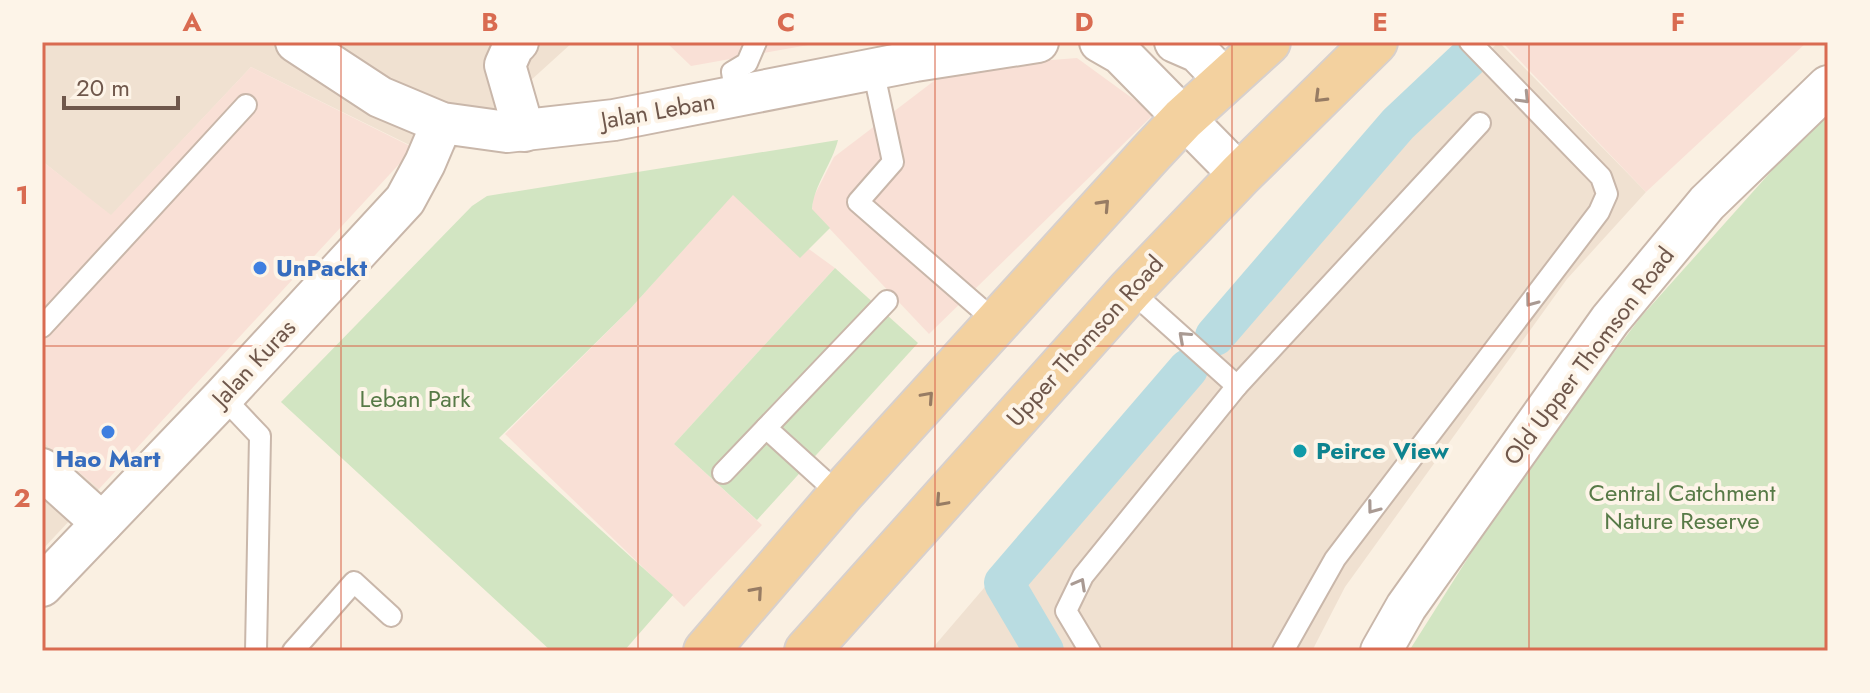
<svg xmlns="http://www.w3.org/2000/svg" width="1870" height="693" font-family="Jost,sans-serif">
	<style>
		.residential { fill: #f0e1d1 }
		.commercial { fill: #f9e0d6 }
		.green { fill: #d2e5c2 }
		.lines { fill: none; stroke-linecap: round; stroke-linejoin: round }
		.canal { stroke: #b9dce1; stroke-width: 40 }
		.lane-casing { stroke: #c9b7aa; stroke-width: 24 }
		.street-casing { stroke: #c9b7aa; stroke-width: 44 }
		.primary-casing { stroke: #d7d0cd; stroke-width: 48 }
		.lane { stroke: #fff; stroke-width: 20 }
		.street { stroke: #fff; stroke-width: 40 }
		.primary { stroke: #f3d19f; stroke-width: 44 }
		.oneway { stroke: #977c64 }
		.oneway2 { stroke: #a99a93 }
		.grid { fill: none; stroke: #d96b51; stroke-width: 2; stroke-opacity: 0.55 }
		.shop-dot { fill: #3f7fe0; stroke: #fdf4e8; stroke-width: 3 }
		.culture-dot { fill: #0f9aa8; stroke: #fdf4e8; stroke-width: 3 }
		.labels { text-anchor: middle; stroke-width: 8; stroke-linejoin: round; paint-order: stroke }
		.street-label { font-size: 24px; fill: #6f574b; stroke: #fdf4e8 }
		.shop-label { font-size: 24px; font-weight: bold; fill: #366cbe; stroke: #fdf4e8; text-anchor: start }
		.park-label { font-size: 24px; fill: #577a47; stroke: #fdf4e8 }
		.culture-label { font-size: 24px; font-weight: bold; fill: #0d838f; stroke: #fdf4e8; text-anchor: start }
		.neatline { fill: none; stroke: #d96b51; stroke-width: 3 }
		.grid-label { font-size: 26px; text-anchor: middle; font-weight: bold; fill: #d96b51 }
	</style>
	<rect width="100%" height="100%" fill="#faf0e2"/>
	<g class="residential">
		<path d="M 42,42 L 573,42 L 442,161 L 251,67 L 111,216 L 42,161 Z"/>
		<path d="M 1499,42 L 1646,192 L 1567,279 L 1345,587 L 1312,651 L 1065,651 L 1025,586 L 1404,129 Z"/>
		<path d="M 42,441 L 99,489 L 42,550 Z"/>
		<path d="M 990,581 L 1032,651 L 930,651 Z"/>
	</g>
	<g class="commercial">
		<path d="M 666,42 L 825,42 L 691,66 Z"/>
		<path d="M 1502,42 L 1807,42 L 1646,192 Z"/>
		<path d="M 1077,58 L 1154,114 L 929,334 L 812,210 L 813,198 L 834,157 L 951,68 Z"/>
		<path d="M 251,67 L 414,148 L 99,489 L 42,441 L 42,161 L 111,215 Z"/>
		<path d="M 733,194 L 835,268 L 674,444 L 762,525 L 684,607 L 505,434 L 630,309 Z"/>
	</g>
	<g class="green">
		<path d="M 1828,108 L 1828,651 L 1409,651 L 1554,422 L 1609,359 L 1640,318 Z"/>
		<path d="M 838,140 C 832,164 814,185 812,209 L 830,228 L 800,258 L 733,195 L 630,309 L 499,438 L 673,595 L 624,651 L 551,651 L 281,402 L 472,206 L 487,196 Z"/>
		<path d="M 835,268 L 918,343 L 757,520 L 674,444 Z"/>
	</g>
	<g class="lines">
		<g class="canal">
			<path d="M 1215,336 L 1398,124 L 1468,58"/>
			<path d="M 1044,651 L 1004,583 L 1188,369"/>
		</g>
		<defs>
			<g id="lane">
				<path d="M 873,69 L 893,162 L 858,202 L 996,322"/>
				<path d="M 736,97 L 732,72 L 747,63 L 756,42"/>
				<path d="M 1130,290 L 1237,386"/>
				<path d="M 42,327 L 246,105"/>
				<path d="M 223,397 L 260,436 L 256,651"/>
				<path d="M 766,428 L 840,495"/>
				<path d="M 723,473 L 887,301"/>
				<path d="M 293,651 L 354,582 L 391,616"/>
				<path d="M 1090,651 L 1066,611 L 1083,576 L 1237,386 L 1480,123"/>
				<path d="M 1283,651 L 1335,559 L 1599,212 L 1607,194 L 1601,177 L 1470,42"/>
			</g>
			<g id="street">
				<path d="M 296,42 L 380,97 L 442,123 L 507,132 L 614,120 L 915,61 L 1038,42"/>
				<path d="M 518,42 L 513,47 L 505,65 L 524,131"/>
				<path d="M 1100,42 L 1121,54 L 1240,175"/>
				<path d="M 1175,42 L 1198,52 L 1226,81"/>
				<path d="M 42,469 L 102,523"/>
				<path d="M 42,586 L 223,397 L 405,200 L 425,163 L 442,123"/>
				<path d="M 1381,651 L 1406,607 L 1610,320 L 1707,203 L 1828,86"/>
			</g>
			<g id="primary">
				<path d="M 706,651 L 840,495 L 1151,153 L 1183,119 L 1268,42"/>
				<path d="M 807,651 L 1130,290 L 1240,175 L 1375,42"/>
			</g>
		</defs>
		<use href="#lane" class="lane-casing"/>
		<use href="#street" class="street-casing"/>
		<use href="#primary" class="primary-casing"/>
		<use href="#lane" class="lane"/>
		<use href="#street" class="street"/>
		<use href="#primary" class="primary"/>
	</g>
	<defs><path id="oneway-chevron" d="M-2-3.5L2.5 0L-2 3.5" fill="none" stroke-width="1.6" stroke-linecap="round" stroke-linejoin="round" transform="scale(2)"/></defs>
	<g class="oneway">
		<use href="#oneway-chevron" transform="translate(1320 97) rotate(135)"/>
		<use href="#oneway-chevron" transform="translate(1104 205) rotate(-47)"/>
		<use href="#oneway-chevron" transform="translate(928 397) rotate(-48)"/>
		<use href="#oneway-chevron" transform="translate(941 501) rotate(132)"/>
		<use href="#oneway-chevron" transform="translate(757 592) rotate(-49)"/>
	</g>
	<g class="oneway2">
		<use href="#oneway-chevron" transform="translate(1524 98) rotate(46)"/>
		<use href="#oneway-chevron" transform="translate(1531 301) rotate(127)"/>
		<use href="#oneway-chevron" transform="translate(1184 337) rotate(-138)"/>
		<use href="#oneway-chevron" transform="translate(1373 508) rotate(127)"/>
		<use href="#oneway-chevron" transform="translate(1080 584) rotate(-61)"/>
	</g>
	<path class="grid" d="M 341,42 L 341,651M 638,42 L 638,651M 935,42 L 935,651M 1232,42 L 1232,651M 1529,42 L 1529,651M 42,346 L 1828,346"/>
	<g class="shop-dot">
		<circle cx="260" cy="268" r="8"/>
		<circle cx="108" cy="432" r="8"/>
	</g>
	<circle class="culture-dot" cx="1300" cy="451" r="8"/>
	<g class="labels">
		<g class="street-label">
			<text transform="translate(658 111) rotate(-10)" y="8">Jalan Leban</text>
			<text transform="translate(1085 341) rotate(-48)" y="8">Upper Thomson Road</text>
			<text transform="translate(1589 356) rotate(-53)" y="8">Old Upper Thomson Road</text>
			<text transform="translate(254 363) rotate(-47)" y="8">Jalan Kuras</text>
		</g>
		<g class="shop-label">
			<text x="276" y="276">UnPackt</text>
			<text x="108" y="467" text-anchor="middle">Hao Mart</text>
		</g>
		<g class="park-label">
			<text x="415" y="407">Leban Park</text>
			<text x="1682" y="501">Central Catchment<tspan x="1682" dy="28">Nature Reserve</tspan></text>
		</g>
		<g class="culture-label">
			<text x="1316" y="459">Peirce View</text>
		</g>
	</g>
	<rect width="1870" height="693" fill="none" stroke="#fdf4e8" stroke-width="88"/>
	<path d="M64 96v12h114v-12" fill="none" stroke="#6f574b" stroke-width="4"/>
	<text x="76" y="96" font-size="24" fill="#6f574b" stroke="#fdf4e8" stroke-width="6" paint-order="stroke">20 m</text>
	<rect x="44" y="44" width="1782" height="605" class="neatline"/>
	<g class="grid-label">
		<text x="192" y="31">A</text>
		<text x="490" y="31">B</text>
		<text x="786" y="31">C</text>
		<text x="1084" y="31">D</text>
		<text x="1380" y="31">E</text>
		<text x="1678" y="31">F</text>
		<text x="22" y="204">1</text>
		<text x="22" y="507">2</text>
	</g>
</svg>
